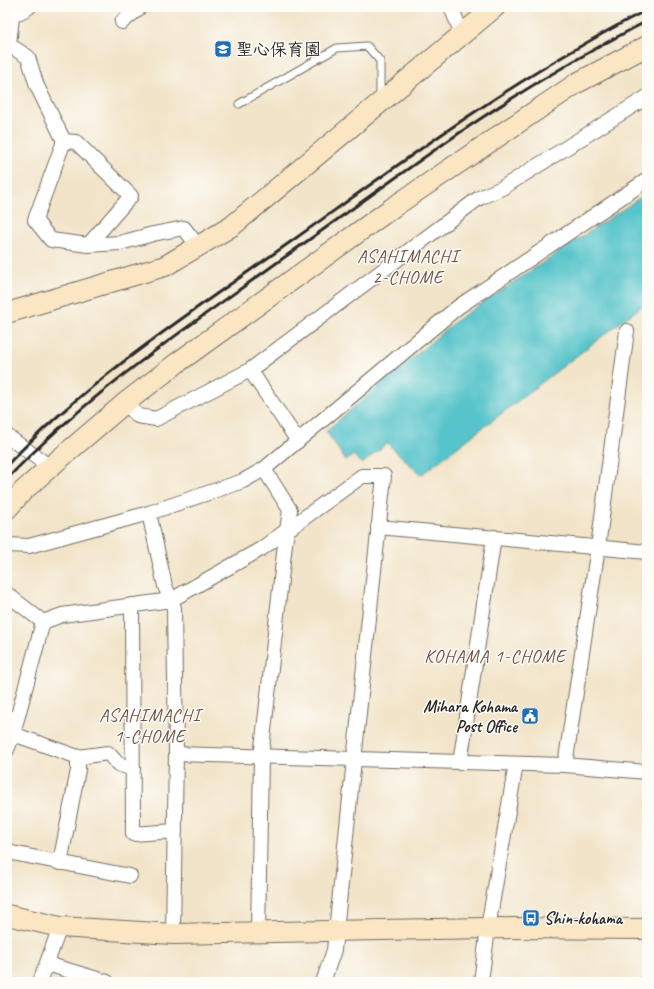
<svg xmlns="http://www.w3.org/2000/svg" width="654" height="989" font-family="Caveat,'Klee One',sans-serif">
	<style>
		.water { fill: #56c4ca; stroke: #40787a }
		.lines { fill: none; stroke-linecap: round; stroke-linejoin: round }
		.lane-casing { stroke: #716c62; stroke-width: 9 }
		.street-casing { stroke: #716c62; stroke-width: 16 }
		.secondary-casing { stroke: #716c62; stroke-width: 22 }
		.lane { stroke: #fff; stroke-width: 7 }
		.street { stroke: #fff; stroke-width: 14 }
		.secondary { stroke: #fbe6c4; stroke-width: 20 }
		.rail { stroke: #2b2b2b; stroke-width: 3 }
		.labels { text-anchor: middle; stroke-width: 3; stroke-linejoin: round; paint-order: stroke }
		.poi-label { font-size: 17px; font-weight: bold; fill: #2b2b2b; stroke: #fdfcf7; text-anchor: start }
		.neighbourhood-label { font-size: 18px; letter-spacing: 1px; fill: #6f514b; stroke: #fdfcf7 }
	</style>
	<rect width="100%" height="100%" fill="#fdfcf7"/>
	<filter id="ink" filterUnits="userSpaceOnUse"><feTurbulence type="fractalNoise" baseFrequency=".025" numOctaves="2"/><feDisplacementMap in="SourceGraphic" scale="8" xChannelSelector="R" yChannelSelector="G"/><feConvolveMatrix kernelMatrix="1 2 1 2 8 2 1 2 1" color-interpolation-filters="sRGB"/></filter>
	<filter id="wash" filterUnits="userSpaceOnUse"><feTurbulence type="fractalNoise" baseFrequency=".012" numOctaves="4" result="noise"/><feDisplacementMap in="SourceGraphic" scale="16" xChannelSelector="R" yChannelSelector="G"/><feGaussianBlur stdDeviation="0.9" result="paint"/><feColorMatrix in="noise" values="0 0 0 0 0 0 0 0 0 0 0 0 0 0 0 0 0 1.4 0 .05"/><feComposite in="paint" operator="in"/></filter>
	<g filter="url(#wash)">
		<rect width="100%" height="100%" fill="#f2e4c9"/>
		<path class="water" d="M 647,193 L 647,302 L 421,475 L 387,443 L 362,464 L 353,455 L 346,461 L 326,431 L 457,320 Z"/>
	</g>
	<g filter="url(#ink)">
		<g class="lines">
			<defs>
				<path id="lane" d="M 239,104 L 337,48 L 367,46 L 380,61 L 380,99"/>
				<g id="street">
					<path d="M 451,7 L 462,34"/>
					<path d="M 12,16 L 9,45 L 28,57 L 37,86 L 64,141"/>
					<path d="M 7,19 L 29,7"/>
					<path d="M 122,22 L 140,7"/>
					<path d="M 88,245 L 131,196 L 76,142 L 64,141 L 35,220 L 51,240 L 88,245 L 120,243 L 153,234 L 184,228 L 198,246"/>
					<path d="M 250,370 L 298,441"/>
					<path d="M 125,403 L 138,416 L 156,419 L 250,370 L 479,198 L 502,188 L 647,97"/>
					<path d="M 7,436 L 50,467"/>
					<path d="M 149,513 L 165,586 L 174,608 L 176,754 L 173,934"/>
					<path d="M 378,527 L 647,552"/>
					<path d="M 7,545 L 29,546 L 149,513 L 243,481 L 264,469 L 458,307 L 647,180"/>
					<path d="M 7,594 L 43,622"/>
					<path d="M 132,605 L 133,834 L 175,831"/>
					<path d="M 43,622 L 62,615 L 171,600 L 261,549 L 362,476 L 384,476 L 334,950 L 323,982"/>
					<path d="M 13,734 L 78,757 L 108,753 L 118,764 L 133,769"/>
					<path d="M 7,750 L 13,734 L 43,622"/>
					<path d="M 176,754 L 565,765 L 647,772"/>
					<path d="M 460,763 L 494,537"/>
					<path d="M 565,765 L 598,547 L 627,331"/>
					<path d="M 7,852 L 130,876"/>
					<path d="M 60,863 L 78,770 L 78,757"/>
					<path d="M 258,933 L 261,757 L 285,544 L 290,510 L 264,469"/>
					<path d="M 47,964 L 107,982"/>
					<path d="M 40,982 L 60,927"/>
					<path d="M 481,982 L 488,928 L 516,764"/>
				</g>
				<g id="secondary">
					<path d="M 7,313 L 165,266 L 232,226 L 495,7"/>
					<path d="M 7,509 L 23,491 L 50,467 L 125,403 L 177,363 L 392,208 L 577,83 L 647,46"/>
					<path d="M 7,915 L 60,927 L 173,934 L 488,928 L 647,929"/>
				</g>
			</defs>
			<use href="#lane" class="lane-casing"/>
			<use href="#street" class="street-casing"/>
			<use href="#secondary" class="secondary-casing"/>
			<use href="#lane" class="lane"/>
			<use href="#street" class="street"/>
			<use href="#secondary" class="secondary"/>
			<g class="rail">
				<path d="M 7,465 C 92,376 196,309 296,238 C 387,173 477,106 574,50 C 598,36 622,22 647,10"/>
				<path d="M 7,479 C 88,393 187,328 282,259 C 349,212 415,162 483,117 C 536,82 591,50 647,21"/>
			</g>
		</g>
	</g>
	<defs>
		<symbol id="school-square" viewBox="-11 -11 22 22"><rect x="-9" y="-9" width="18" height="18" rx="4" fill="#1f6fb2" stroke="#fdfcf7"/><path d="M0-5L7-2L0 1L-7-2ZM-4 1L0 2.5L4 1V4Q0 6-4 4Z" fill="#fff"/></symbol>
		<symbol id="civic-square" viewBox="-11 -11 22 22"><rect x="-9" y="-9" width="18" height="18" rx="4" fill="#1f6fb2" stroke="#fdfcf7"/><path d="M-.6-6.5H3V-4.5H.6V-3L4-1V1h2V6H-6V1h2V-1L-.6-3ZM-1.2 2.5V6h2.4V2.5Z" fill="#fff"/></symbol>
		<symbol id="bus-square" viewBox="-11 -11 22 22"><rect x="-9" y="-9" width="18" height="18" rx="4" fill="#1f6fb2" stroke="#fdfcf7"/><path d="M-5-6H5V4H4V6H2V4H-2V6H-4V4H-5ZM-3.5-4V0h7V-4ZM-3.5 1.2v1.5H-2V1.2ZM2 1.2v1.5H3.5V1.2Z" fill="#fff"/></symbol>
	</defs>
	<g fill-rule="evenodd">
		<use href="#school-square" x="213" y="39" width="20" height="20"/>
		<use href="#civic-square" x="520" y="706" width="20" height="20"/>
		<use href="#bus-square" x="521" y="908" width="20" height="20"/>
	</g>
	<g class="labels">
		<g class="poi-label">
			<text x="236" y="55">聖心保育園</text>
			<text x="517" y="712" text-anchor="end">Mihara Kohama<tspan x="517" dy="20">Post Office</tspan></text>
			<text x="544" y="924">Shin-kohama</text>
		</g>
		<g class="neighbourhood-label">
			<text x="408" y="262">ASAHIMACHI<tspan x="408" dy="21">2-CHOME</tspan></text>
			<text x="495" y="662">KOHAMA 1-CHOME</text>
			<text x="150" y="721">ASAHIMACHI<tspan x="150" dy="21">1-CHOME</tspan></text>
		</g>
	</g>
	<rect width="654" height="989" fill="none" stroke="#fdfcf7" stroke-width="24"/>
</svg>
